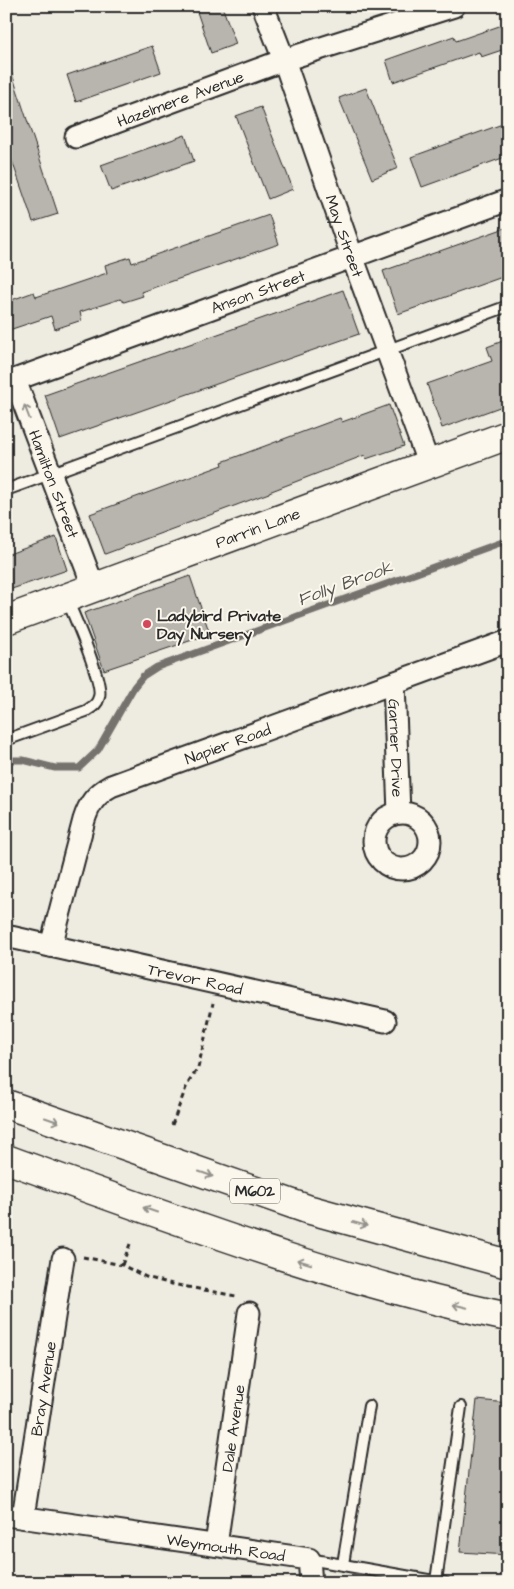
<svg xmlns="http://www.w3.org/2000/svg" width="514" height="1589" font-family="'Architects Daughter',sans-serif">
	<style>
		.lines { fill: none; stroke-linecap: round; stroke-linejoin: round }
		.stream { stroke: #74726e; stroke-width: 7 }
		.building { fill: #b8b5ae; stroke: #2b2b2b }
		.service-casing { stroke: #2b2b2b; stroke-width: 14 }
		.minor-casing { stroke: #2b2b2b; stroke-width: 25 }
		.secondary-casing { stroke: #2b2b2b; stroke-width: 31 }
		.motorway-casing { stroke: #2b2b2b; stroke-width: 31 }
		.path { stroke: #2b2b2b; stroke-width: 3; stroke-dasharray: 5 4; stroke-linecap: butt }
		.service { stroke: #fbf7ec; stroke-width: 10 }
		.minor { stroke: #fbf7ec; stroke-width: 21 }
		.secondary { stroke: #fbf7ec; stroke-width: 28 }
		.motorway { stroke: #fbf7ec; stroke-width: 28 }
		.oneway { stroke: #93918c }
		.poi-dot { fill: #d1495b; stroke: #fbf7ec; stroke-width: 2 }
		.labels { text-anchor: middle; stroke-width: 4; stroke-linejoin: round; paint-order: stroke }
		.shield { fill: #fbf7ec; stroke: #696865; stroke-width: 1 }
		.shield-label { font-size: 15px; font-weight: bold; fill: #2b2b2b }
		.street-label { font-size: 16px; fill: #2b2b2b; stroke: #fbf7ec }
		.poi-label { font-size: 16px; font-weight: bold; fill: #2b2b2b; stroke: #fbf7ec; text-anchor: start }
		.water-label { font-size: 18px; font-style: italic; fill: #555552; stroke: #fbf7ec }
	</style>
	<rect width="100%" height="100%" fill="#eeebe0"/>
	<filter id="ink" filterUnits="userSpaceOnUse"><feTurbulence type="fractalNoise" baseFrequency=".02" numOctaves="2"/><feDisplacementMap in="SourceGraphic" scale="10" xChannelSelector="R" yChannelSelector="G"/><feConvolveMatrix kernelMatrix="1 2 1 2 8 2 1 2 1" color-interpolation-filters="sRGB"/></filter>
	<g filter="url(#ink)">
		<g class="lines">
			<path class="stream" d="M 6,760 L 23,760 L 55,768 L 79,768 L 98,750 L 134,687 L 143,676 L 157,667 L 508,540"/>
		</g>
		<g class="building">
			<path d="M 195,6 L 222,6 L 236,44 L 211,53 Z"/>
			<path d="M 508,23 L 508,48 L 481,57 L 479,52 L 393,82 L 386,60 L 454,36 L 456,41 Z"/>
			<path d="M 152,46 L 161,72 L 76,102 L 67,75 Z"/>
			<path d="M 10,68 L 58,214 L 33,222 L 6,143 L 6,69 Z"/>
			<path d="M 366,88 L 398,168 L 372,179 L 339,98 Z"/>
			<path d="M 261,107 L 293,189 L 268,199 L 236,116 Z"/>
			<path d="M 508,122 L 508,156 L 422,187 L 411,157 Z"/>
			<path d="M 185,135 L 194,161 L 111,191 L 101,165 Z"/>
			<path d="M 269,215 L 279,244 L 141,292 L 143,296 L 124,302 L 120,299 L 80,312 L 82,320 L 55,329 L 51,316 L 6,331 L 6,302 L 34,292 L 36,297 L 107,273 L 105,265 L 130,257 L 132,263 Z"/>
			<path d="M 508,227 L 508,275 L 398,314 L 383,271 Z"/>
			<path d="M 343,290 L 359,334 L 60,439 L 45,395 Z"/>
			<path d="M 508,339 L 508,404 L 442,428 L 427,384 L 492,361 L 487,347 Z"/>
			<path d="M 389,405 L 404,446 L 366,459 L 365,455 L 269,492 L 269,493 L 105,554 L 90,514 L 223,465 L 222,462 L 340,418 L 342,422 Z"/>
			<path d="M 56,537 L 67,570 L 6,591 L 6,555 Z"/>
			<path d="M 190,576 L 210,634 L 104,670 L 84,613 Z"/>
			<path d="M 477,1400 L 508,1403 L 508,1555 L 460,1552 Z"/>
		</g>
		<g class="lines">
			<defs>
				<g id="service">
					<path d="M 6,490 L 508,306"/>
					<path d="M 6,740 L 86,711 C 92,707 97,705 99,697 C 104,682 74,617 67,599"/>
					<path d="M 309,1559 L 445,1583"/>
					<path d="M 343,1564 L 369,1406"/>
					<path d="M 436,1581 L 461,1407"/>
				</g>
				<g id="minor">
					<path id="s1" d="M 263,6 L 284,60 L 352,256 L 429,465"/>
					<path id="s2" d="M 76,137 L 284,60 L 454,6"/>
					<path id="s3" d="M 15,380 L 94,588"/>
					<path id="s4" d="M 6,383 L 508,200"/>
					<path id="s5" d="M 394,683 L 399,813"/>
					<circle cx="402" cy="841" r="28"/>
					<path id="s6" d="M 6,936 L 385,1021"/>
					<path id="s7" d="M 51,946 L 84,820 C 89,804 96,794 111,786 L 508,641"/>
					<path id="s8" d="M 6,1515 L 309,1559 L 311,1583"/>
					<path id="s9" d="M 23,1517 L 63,1259"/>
					<path id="s10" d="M 216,1545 L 249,1313"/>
				</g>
				<g id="secondary">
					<path id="s11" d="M 6,620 L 508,435"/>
				</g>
				<g id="motorway">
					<path d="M 6,1104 L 307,1209 L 508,1264"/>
					<path d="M 6,1159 C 171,1218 336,1281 508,1317"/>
				</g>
			</defs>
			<use href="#service" class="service-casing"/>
			<use href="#minor" class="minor-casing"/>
			<use href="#secondary" class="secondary-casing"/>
			<use href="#motorway" class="motorway-casing"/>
			<g class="path">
				<path d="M 172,1125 L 187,1085 L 198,1068 L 213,1003"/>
				<path d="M 83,1257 L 122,1265 L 146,1277 L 172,1284 L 236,1296"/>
				<path d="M 122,1265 L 130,1244"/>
			</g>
			<use href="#service" class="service"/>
			<use href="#minor" class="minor"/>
			<use href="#secondary" class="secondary"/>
			<use href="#motorway" class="motorway"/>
		</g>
		<defs><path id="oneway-shaft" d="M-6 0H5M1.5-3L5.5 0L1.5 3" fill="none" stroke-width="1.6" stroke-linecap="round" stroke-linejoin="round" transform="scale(1.25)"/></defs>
		<g class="oneway">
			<use href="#oneway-shaft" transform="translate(27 412) rotate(-111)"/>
			<use href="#oneway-shaft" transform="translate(52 1120) rotate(19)"/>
			<use href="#oneway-shaft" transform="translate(206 1174) rotate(19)"/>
			<use href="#oneway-shaft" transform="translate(150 1210) rotate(-161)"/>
			<use href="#oneway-shaft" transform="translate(360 1224) rotate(15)"/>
			<use href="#oneway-shaft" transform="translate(304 1262) rotate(-163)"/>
			<use href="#oneway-shaft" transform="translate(460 1306) rotate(-166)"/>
		</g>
	</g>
	<circle class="poi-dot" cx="147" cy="624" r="5"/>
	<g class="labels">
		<rect class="shield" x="230" y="1178.5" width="50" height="25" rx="4"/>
		<g class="shield-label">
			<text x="255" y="1196">M602</text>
		</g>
		<g class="street-label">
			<text dy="6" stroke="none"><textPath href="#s2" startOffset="111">Hazelmere Avenue</textPath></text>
			<text dy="6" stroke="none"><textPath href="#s1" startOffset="244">May Street</textPath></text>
			<text dy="6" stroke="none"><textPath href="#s4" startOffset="268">Anson Street</textPath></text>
			<text dy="6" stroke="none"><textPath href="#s3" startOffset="111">Hamilton Street</textPath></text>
			<text dy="6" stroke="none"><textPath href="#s11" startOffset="268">Parrin Lane</textPath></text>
			<text dy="6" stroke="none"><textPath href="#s7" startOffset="299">Napier Road</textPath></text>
			<text dy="6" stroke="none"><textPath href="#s5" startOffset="65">Garner Drive</textPath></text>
			<text dy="6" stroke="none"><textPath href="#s6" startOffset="194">Trevor Road</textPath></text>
			<text dy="6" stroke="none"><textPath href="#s9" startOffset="130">Bray Avenue</textPath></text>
			<text dy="6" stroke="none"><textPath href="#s10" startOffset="118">Dale Avenue</textPath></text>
			<text dy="6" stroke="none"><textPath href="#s8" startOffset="222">Weymouth Road</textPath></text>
		</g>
		<g class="poi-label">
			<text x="157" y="621">Ladybird Private<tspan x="157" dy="18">Day Nursery</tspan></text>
		</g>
		<g class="water-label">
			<text transform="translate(345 583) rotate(-20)" y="6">Folly Brook</text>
		</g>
	</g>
	<rect width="514" height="1589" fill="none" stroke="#fbf7ec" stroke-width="25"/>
	<rect x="12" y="12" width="489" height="1564" fill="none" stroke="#2b2b2b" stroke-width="2" filter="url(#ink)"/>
</svg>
